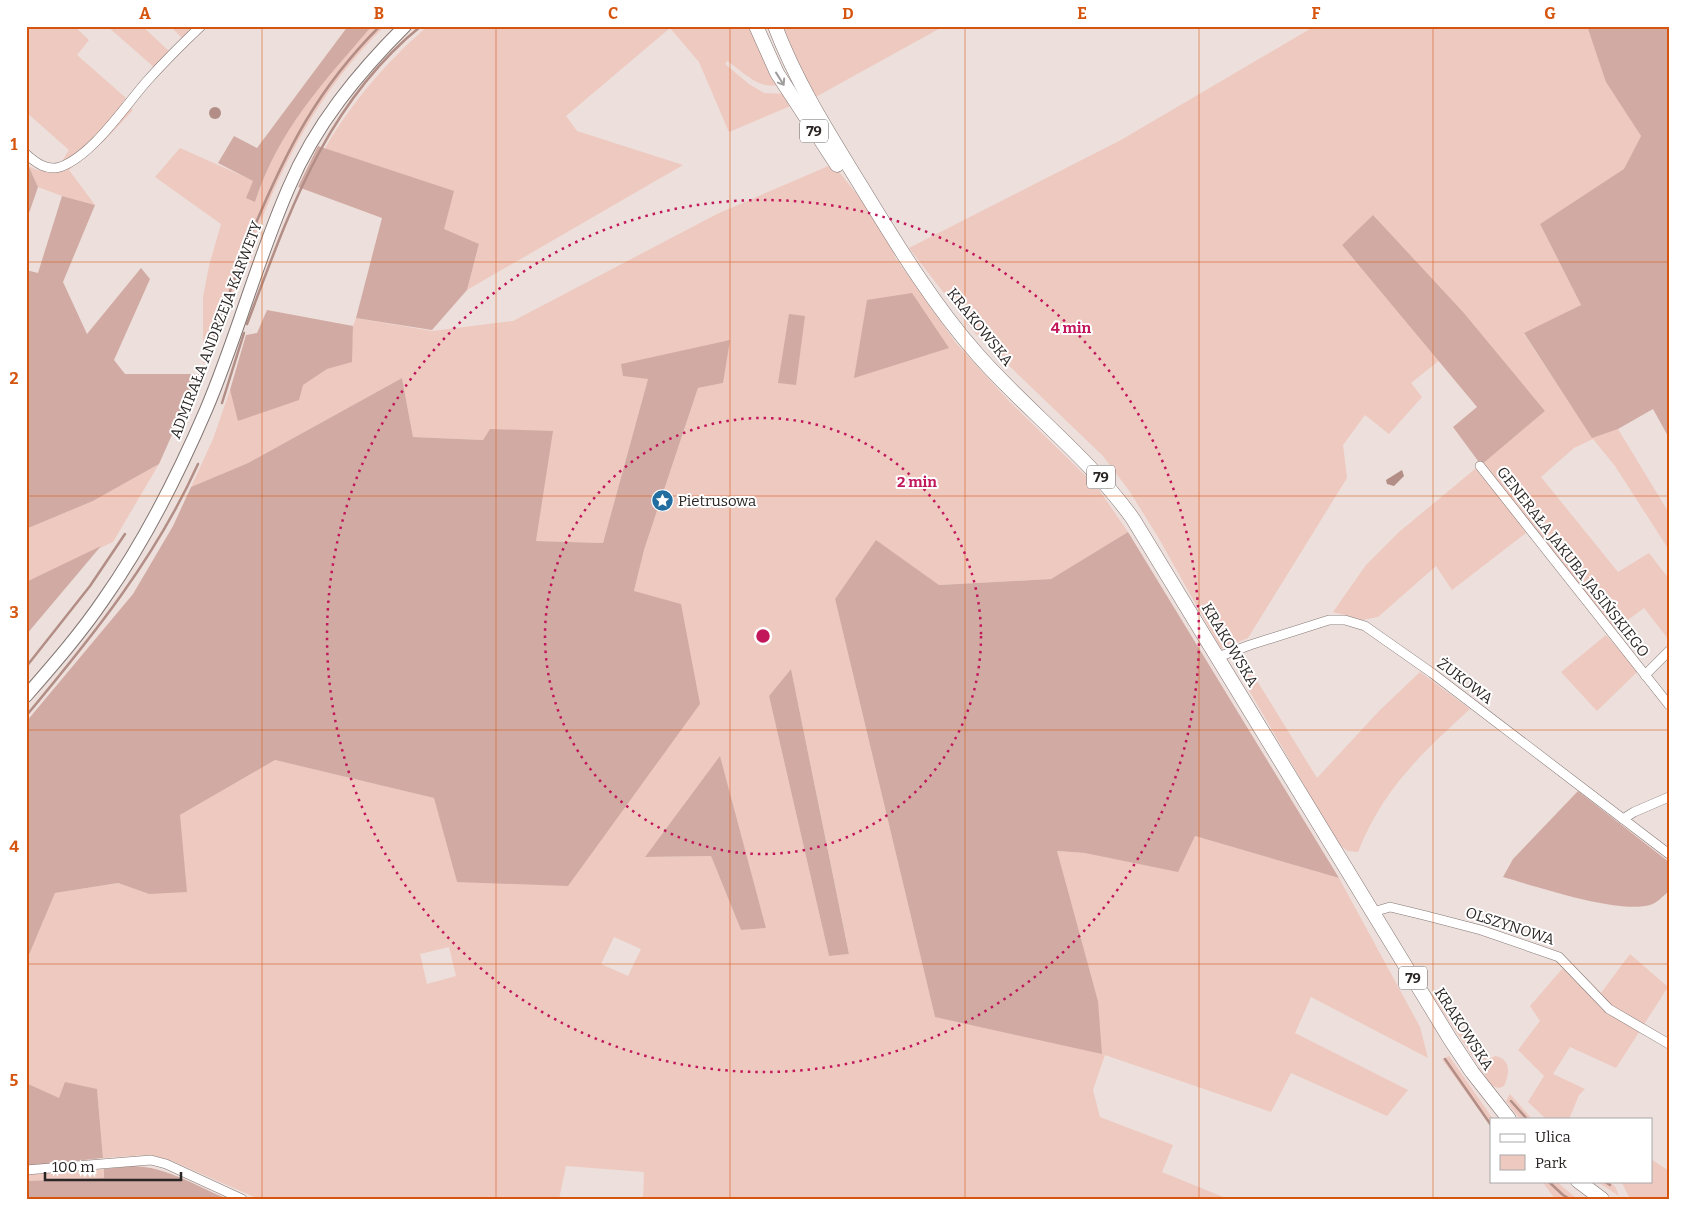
<svg xmlns="http://www.w3.org/2000/svg" width="1695" height="1225" font-family="Bitter,serif">
	<style>
		.green { fill: #eec9c0; fill-rule: evenodd }
		.forest { fill: #d1aba3 }
		.water { fill: #b28e86 }
		.lines { fill: none; stroke-linecap: round; stroke-linejoin: round }
		.stream { stroke: #b28e86; stroke-width: 2.5 }
		.street-casing { stroke: #837774; stroke-width: 10 }
		.secondary-casing { stroke: #837774; stroke-width: 14 }
		.primary-casing { stroke: #837774; stroke-width: 15 }
		.street { stroke: #fff; stroke-width: 9 }
		.secondary { stroke: #fff; stroke-width: 12 }
		.primary { stroke: #fff; stroke-width: 14 }
		.oneway { stroke: #a09d9d }
		.grid { fill: none; stroke: #d5540e; stroke-width: 1; stroke-opacity: 0.55 }
		.ring { fill: none; stroke: #c2185b; stroke-width: 2.5; stroke-dasharray: 2.5 5 }
		.labels { text-anchor: middle; stroke-width: 4; stroke-linejoin: round; paint-order: stroke }
		.shield { fill: #fff; stroke: #6b6766; stroke-width: 1 }
		.shield-label { font-size: 14px; font-weight: bold; fill: #2b2625 }
		.street-label { font-size: 15px; fill: #2b2625; stroke: #fff }
		.poi-label { font-size: 15px; fill: #2b2625; stroke: #fff; text-anchor: start }
		.centre { fill: #c2185b; stroke: #fff; stroke-width: 2.5 }
		.ring-label { font-size: 15px; text-anchor: middle; font-weight: bold; fill: #c2185b; stroke: #fff; stroke-width: 4; stroke-linejoin: round; paint-order: stroke }
		.neatline { fill: none; stroke: #d5540e; stroke-width: 2 }
		.grid-label { font-size: 16px; text-anchor: middle; font-weight: bold; fill: #d5540e }
	</style>
	<rect width="100%" height="100%" fill="#eddfdb"/>
	<g class="green">
		<path d="M 26,26 L 74,26 L 89,40 L 77,55 L 126,98 L 122,103 L 133,110 L 105,140 L 69,170 L 95,205 L 62,196 L 38,187 L 29,167 L 26,168 L 26,163 C 33,172 46,171 56,171 L 69,150 L 26,112 Z"/>
		<path d="M 107,26 L 142,26 L 170,52 L 155,68 Z"/>
		<path d="M 170,26 L 196,26 L 183,39 Z"/>
		<path d="M 372,26 L 385,26 C 285,123 255,238 209,364 L 203,363 L 203,297 L 209,266 L 221,224 L 155,177 L 180,148 L 254,181 L 255,202 C 279,129 323,83 372,26 Z"/>
		<path d="M 428,26 L 750,26 L 777,85 C 759,90 741,70 727,61 L 725,64 L 749,84 L 764,93 L 787,94 L 793,105 L 729,132 L 699,62 L 670,28 L 566,116 L 577,131 L 683,165 L 467,290 L 479,245 L 443,229 L 325,148 C 353,101 386,62 428,26 Z"/>
		<path d="M 782,26 L 944,26 L 812,99 Z"/>
		<path d="M 1315,26 L 1587,26 L 1607,82 L 1641,136 L 1624,170 L 1540,224 L 1581,305 L 1524,334 L 1592,437 L 1618,429 L 1669,513 L 1669,550 L 1615,466 L 1593,439 L 1574,448 L 1541,477 L 1618,572 L 1649,553 L 1669,579 L 1669,640 L 1644,608 L 1613,631 L 1505,503 L 1526,533 L 1452,590 L 1436,566 L 1378,617 L 1362,620 L 1333,612 L 1366,565 L 1399,532 L 1545,411 L 1373,215 L 1342,245 L 1440,360 L 1411,383 L 1422,397 L 1389,434 L 1365,415 L 1343,445 L 1347,478 L 1248,638 L 1221,649 L 1158,537 L 1130,492 L 1103,456 L 975,333 L 909,248 L 1121,140 Z"/>
		<path d="M 833,164 C 851,188 888,229 895,257 L 956,343 L 1009,401 L 1097,487 L 1128,532 L 1051,579 L 939,585 L 876,541 L 835,599 L 935,1017 L 1098,1001 L 1056,851 L 1085,853 L 1195,836 L 1339,878 L 1420,1027 L 1428,1058 L 1311,997 L 1295,1033 L 1408,1090 L 1387,1116 L 1291,1073 L 1271,1112 L 1105,1055 L 1093,1090 L 1100,1117 L 1173,1145 L 1162,1172 L 1228,1199 L 643,1199 L 644,1172 L 566,1166 L 559,1199 L 259,1199 L 172,1161 L 149,1155 L 103,1158 L 97,1089 L 59,1099 L 26,1083 L 26,962 L 55,893 L 118,883 L 149,894 L 180,815 L 275,760 L 435,798 L 457,882 L 634,591 L 644,550 L 698,388 L 723,383 L 648,379 L 603,543 L 536,541 L 483,440 L 413,437 L 402,378 L 248,463 L 191,487 L 213,439 L 230,390 L 239,421 L 327,369 L 351,361 L 353,326 L 356,318 L 432,331 L 513,321 L 717,214 ZM 791,669 L 849,953 L 849,954 L 829,956 L 769,696 ZM 720,757 L 766,928 L 741,930 L 711,856 L 645,857 ZM 614,937 L 641,949 L 628,976 L 601,964 ZM 449,947 L 456,976 L 427,984 L 420,954 Z"/>
		<path d="M 159,464 L 113,542 L 26,582 L 26,529 L 93,501 Z"/>
		<path d="M 1606,635 L 1638,671 L 1597,711 L 1561,672 Z"/>
		<path d="M 1246,663 L 1317,778 L 1379,711 L 1420,672 L 1470,709 C 1421,754 1383,789 1358,852 L 1348,851 L 1339,845 L 1236,668 Z"/>
		<path d="M 1630,954 L 1668,987 L 1616,1068 L 1570,1047 L 1553,1074 L 1585,1089 L 1579,1095 L 1569,1119 L 1546,1119 L 1528,1102 L 1544,1076 L 1518,1050 L 1540,1021 L 1530,1006 L 1569,961 L 1601,993 Z"/>
		<path d="M 1434,998 L 1440,1000 L 1452,1021 L 1485,1047 L 1484,1053 L 1488,1060 L 1495,1056 C 1511,1059 1510,1073 1504,1086 L 1499,1088 L 1492,1086 Z"/>
		<path d="M 1449,1056 L 1493,1119 L 1491,1119 L 1491,1127 L 1442,1059 Z"/>
		<path d="M 1510,1094 L 1532,1119 L 1520,1119 L 1506,1101 Z"/>
		<path d="M 1651,1159 L 1669,1171 L 1669,1199 L 1630,1199 L 1621,1181 L 1651,1181 Z"/>
		<path d="M 104,1169 L 105,1178 L 26,1181 L 26,1175 Z"/>
		<path d="M 1542,1181 L 1556,1181 L 1577,1199 L 1555,1199 Z"/>
		<path d="M 1596,1181 C 1610,1181 1614,1181 1619,1196 Z"/>
	</g>
	<g class="forest">
		<path d="M 348,26 L 372,26 C 323,83 279,129 255,202 L 246,198 L 253,181 L 218,163 L 234,136 L 257,148 Z"/>
		<path d="M 1587,26 L 1669,26 L 1669,438 L 1653,409 L 1618,429 L 1592,438 L 1524,333 L 1581,305 L 1540,224 L 1624,169 L 1641,136 L 1606,82 Z"/>
		<path d="M 318,146 L 454,191 L 444,229 L 479,244 L 467,290 L 432,330 L 356,318 L 382,218 L 298,187 Z"/>
		<path d="M 29,167 L 38,187 L 26,222 L 26,168 Z"/>
		<path d="M 62,196 L 95,205 L 63,282 L 87,334 L 141,268 L 150,279 L 114,360 L 125,374 L 199,374 L 159,464 L 93,501 L 26,529 L 26,270 L 38,273 Z"/>
		<path d="M 1373,215 L 1463,312 L 1545,411 L 1481,465 L 1453,427 L 1477,407 L 1342,245 Z"/>
		<path d="M 912,293 L 949,348 L 854,378 L 867,300 Z"/>
		<path d="M 267,310 L 353,326 L 352,362 L 327,369 L 303,385 L 299,400 L 238,421 L 230,390 L 246,335 L 257,333 Z"/>
		<path d="M 789,314 L 805,316 L 796,385 L 778,383 Z"/>
		<path d="M 730,340 L 723,383 L 698,388 L 644,550 L 634,591 L 681,604 L 700,704 L 568,886 L 457,882 L 434,798 L 275,760 L 180,815 L 187,892 L 149,894 L 118,883 L 55,893 L 26,962 L 26,722 L 133,594 L 173,526 L 191,487 L 248,463 L 402,378 L 413,437 L 483,440 L 490,429 L 553,431 L 536,541 L 603,543 L 648,379 L 623,376 L 621,364 Z"/>
		<path d="M 1128,532 L 1339,878 L 1195,836 L 1178,872 L 1085,853 L 1057,851 L 1098,1001 L 1102,1054 L 935,1017 L 835,599 L 876,540 L 939,585 L 1051,579 Z"/>
		<path d="M 101,546 L 26,635 L 26,582 Z"/>
		<path d="M 791,669 L 849,954 L 829,956 L 769,696 Z"/>
		<path d="M 720,756 L 766,928 L 741,930 L 711,856 L 645,857 Z"/>
		<path d="M 1578,791 L 1669,862 L 1669,891 C 1663,896 1657,903 1650,905 C 1618,914 1538,887 1503,877 L 1513,859 Z"/>
		<path d="M 65,1082 L 97,1089 L 103,1158 L 26,1166 L 26,1083 L 59,1098 Z"/>
		<path d="M 133,1166 C 168,1167 195,1186 228,1199 L 26,1199 L 26,1181 L 104,1178 L 104,1169 Z"/>
	</g>
	<g class="water">
		<circle cx="215" cy="113" r="6"/>
		<path d="M 1402,470 L 1404,476 L 1394,486 L 1387,484 L 1386,480 Z"/>
	</g>
	<g class="lines">
		<g class="stream">
			<path d="M 253,230 C 287,149 317,89 380,26"/>
			<path d="M 247,324 C 289,213 325,104 421,26"/>
			<path d="M 213,338 L 248,242"/>
			<path d="M 222,403 L 244,333"/>
			<path d="M 26,667 L 90,586 L 125,534"/>
			<path d="M 26,716 C 92,637 155,559 198,464"/>
			<path d="M 1445,1059 L 1491,1125"/>
			<path d="M 1511,1101 L 1527,1119"/>
			<path d="M 1548,1181 L 1563,1195 L 1570,1199"/>
			<path d="M 1604,1181 L 1610,1185"/>
		</g>
		<defs>
			<g id="street">
				<path d="M 26,154 C 36,163 47,171 60,167 C 92,156 125,106 147,81 C 164,62 182,44 201,26"/>
				<path d="M 1480,466 L 1669,705"/>
				<path d="M 1218,657 L 1250,645 L 1329,620 L 1345,620 L 1365,626 L 1432,673 L 1669,854"/>
				<path d="M 1645,675 L 1669,651"/>
				<path d="M 1623,819 L 1634,812 L 1669,797"/>
				<path d="M 1373,912 L 1390,907 L 1427,916 L 1481,930 L 1559,957 L 1609,1009 L 1669,1044"/>
				<path d="M 26,1170 L 151,1160 L 166,1164 L 242,1199"/>
			</g>
			<path id="secondary" d="M 26,696 C 53,665 81,633 104,599 C 145,541 178,475 206,410 C 237,337 257,260 289,187 C 315,125 358,73 405,26"/>
			<g id="primary">
				<path d="M 756,26 L 777,73 L 837,165"/>
				<path d="M 775,26 C 797,84 829,134 861,186 C 896,243 932,303 977,354 C 1027,411 1088,456 1133,519 L 1450,1039 L 1472,1072 L 1509,1119"/>
				<path d="M 1578,1181 L 1602,1199"/>
			</g>
		</defs>
		<use href="#street" class="street-casing"/>
		<use href="#secondary" class="secondary-casing"/>
		<use href="#primary" class="primary-casing"/>
		<use href="#street" class="street"/>
		<use href="#secondary" class="secondary"/>
		<use href="#primary" class="primary"/>
	</g>
	<defs><path id="oneway-shaft" d="M-6 0H5M1.5-3L5.5 0L1.5 3" fill="none" stroke-width="1.6" stroke-linecap="round" stroke-linejoin="round" transform="scale(1.25)"/></defs>
	<use class="oneway" href="#oneway-shaft" transform="translate(780 79) rotate(58)"/>
	<path class="grid" d="M 262,26 L 262,1199M 496,26 L 496,1199M 730,26 L 730,1199M 965,26 L 965,1199M 1199,26 L 1199,1199M 1433,26 L 1433,1199M 26,262 L 1669,262M 26,496 L 1669,496M 26,730 L 1669,730M 26,964 L 1669,964"/>
	<g class="ring">
		<circle cx="763" cy="636" r="218"/>
		<circle cx="763" cy="636" r="436"/>
	</g>
	<defs>
		<symbol id="sight-disc" viewBox="-11 -11 22 22"><circle r="9.5" fill="#236ea1" stroke="#fff"/><path d="M0-6L1.8-2.2L6-1.7L2.9 1.2L3.7 5.4L0 3.3L-3.7 5.4L-2.9 1.2L-6-1.7L-1.8-2.2Z" fill="#fff"/></symbol>
	</defs>
	<g fill-rule="evenodd">
		<use href="#sight-disc" x="650" y="488" width="25" height="25"/>
	</g>
	<g class="labels">
		<g class="shield">
			<rect x="800" y="119.5" width="28" height="23" rx="4"/>
			<rect x="1087" y="465.5" width="28" height="23" rx="4"/>
			<rect x="1399" y="966.5" width="28" height="23" rx="4"/>
		</g>
		<g class="shield-label">
			<text x="814" y="136">79</text>
			<text x="1101" y="482">79</text>
			<text x="1413" y="983">79</text>
		</g>
		<g class="street-label">
			<text transform="translate(980 327) rotate(51)" y="5">KRAKOWSKA</text>
			<text transform="translate(216 330) rotate(-69)" y="5">ADMIRAŁA ANDRZEJA KARWETY</text>
			<text transform="translate(1573 562) rotate(52)" y="5">GENERAŁA JAKUBA JASIŃSKIEGO</text>
			<text transform="translate(1230 645) rotate(59)" y="5">KRAKOWSKA</text>
			<text transform="translate(1465 681) rotate(37)" y="5">ŻUKOWA</text>
			<text transform="translate(1510 926) rotate(18)" y="5">OLSZYNOWA</text>
			<text transform="translate(1464 1029) rotate(57)" y="5">KRAKOWSKA</text>
		</g>
		<g class="poi-label">
			<text x="678" y="506">Pietrusowa</text>
		</g>
	</g>
	<circle cx="763" cy="636" r="8" class="centre"/>
	<g class="ring-label">
		<text x="1071" y="333">4 min</text>
		<text x="917" y="487">2 min</text>
	</g>
	<rect width="1695" height="1225" fill="none" stroke="#ffffff" stroke-width="55"/>
	<rect x="1490" y="1118" width="162" height="65" fill="#ffffff" stroke="#aaa8a8"/>
	<rect x="1500" y="1134" width="25" height="8" fill="#ffffff" stroke="#aaa8a8"/>
	<text x="1535" y="1142" font-size="15" fill="#2b2625">Ulica</text>
	<rect x="1500" y="1155" width="25" height="15" fill="#eec9c0" stroke="#aaa8a8"/>
	<text x="1535" y="1168" font-size="15" fill="#2b2625">Park</text>
	<path d="M45 1172v8h136v-8" fill="none" stroke="#2b2625" stroke-width="2.5"/>
	<text x="52" y="1172" font-size="15" fill="#2b2625" stroke="#ffffff" stroke-width="4" paint-order="stroke">100 m</text>
	<rect x="28" y="28" width="1640" height="1170" class="neatline"/>
	<g class="grid-label">
		<text x="145" y="19">A</text>
		<text x="379" y="19">B</text>
		<text x="613" y="19">C</text>
		<text x="848" y="19">D</text>
		<text x="1082" y="19">E</text>
		<text x="1316" y="19">F</text>
		<text x="1550" y="19">G</text>
		<text x="14" y="150">1</text>
		<text x="14" y="384">2</text>
		<text x="14" y="618">3</text>
		<text x="14" y="852">4</text>
		<text x="14" y="1086">5</text>
	</g>
</svg>
